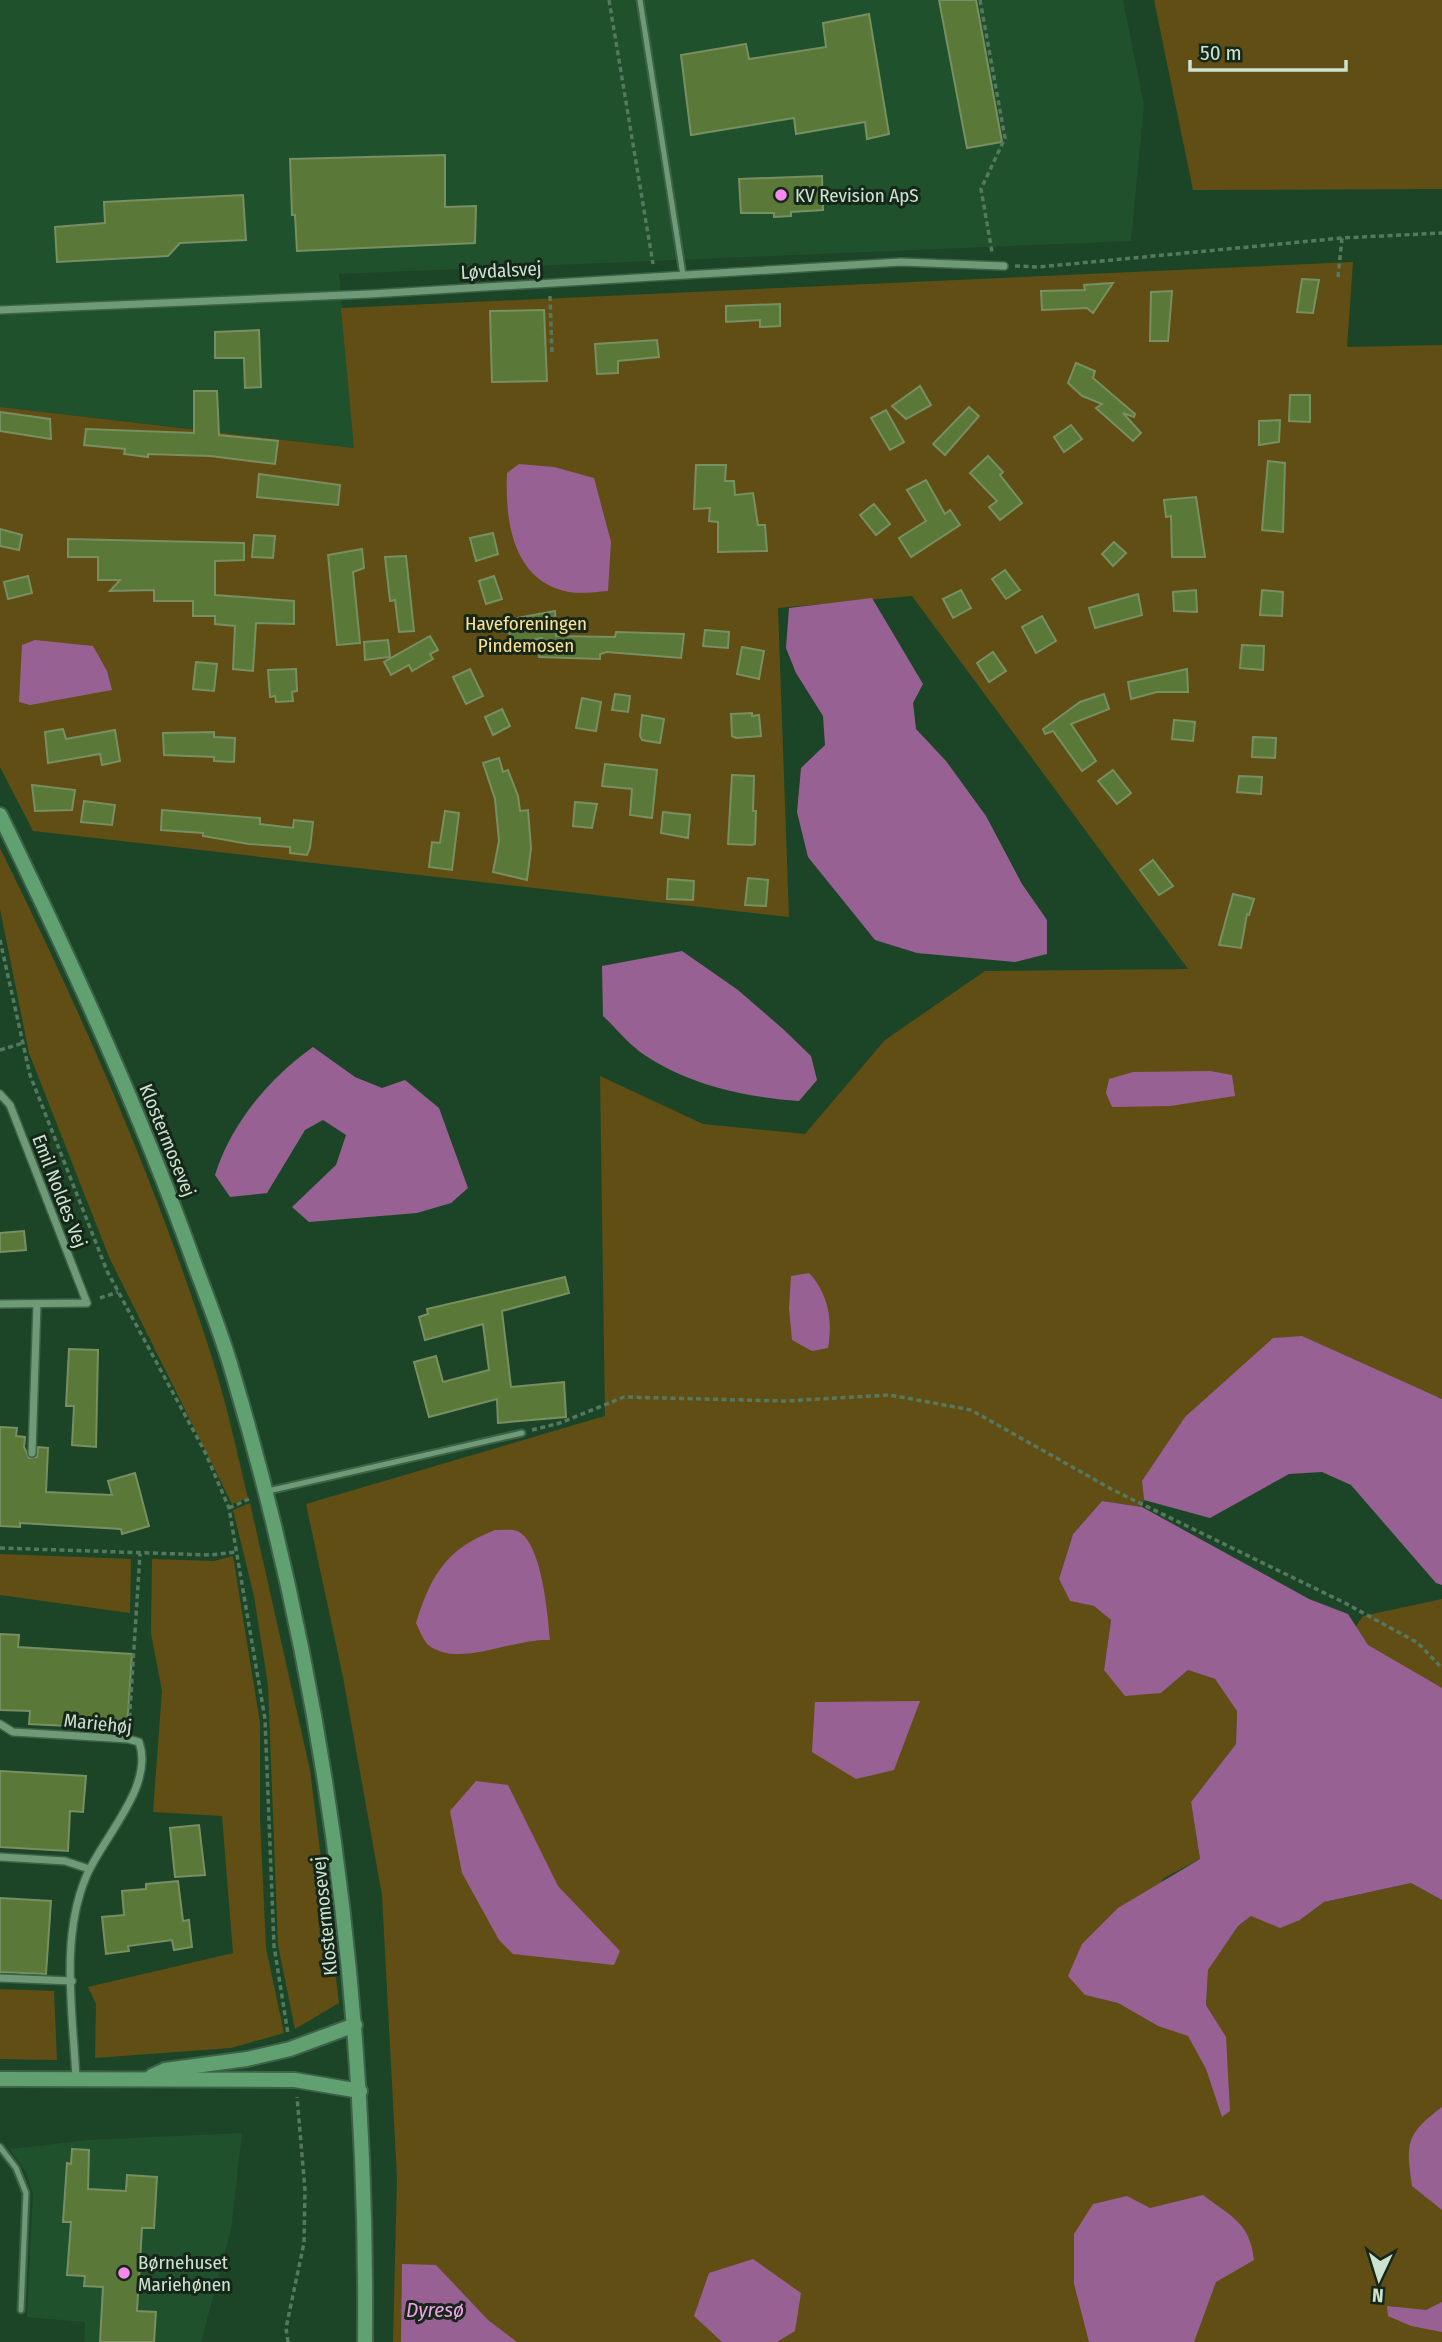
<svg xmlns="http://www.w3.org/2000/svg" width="1442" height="2342" font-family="'Fira Sans Condensed',sans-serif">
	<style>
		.built { fill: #20512d }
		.green { fill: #614e15 }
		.water { fill: #986193 }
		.building { fill: #5a7837; stroke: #788f62; stroke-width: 2 }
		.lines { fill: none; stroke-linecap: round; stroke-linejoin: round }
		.lane-casing { stroke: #3d6248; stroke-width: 9 }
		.street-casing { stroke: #3d6248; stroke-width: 10 }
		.secondary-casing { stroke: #3d6248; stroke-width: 18 }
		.path { stroke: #55785e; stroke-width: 3.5; stroke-dasharray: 5 3.5; stroke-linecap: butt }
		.lane { stroke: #6f9a77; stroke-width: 5 }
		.street { stroke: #6f9a77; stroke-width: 7 }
		.secondary { stroke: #61a070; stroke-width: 14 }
		.poi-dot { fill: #f689ed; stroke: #162719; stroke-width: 2.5 }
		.labels { text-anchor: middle; stroke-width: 6; stroke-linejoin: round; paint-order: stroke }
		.poi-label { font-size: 19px; fill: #cce3d0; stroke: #162719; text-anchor: start }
		.street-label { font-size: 19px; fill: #cce3d0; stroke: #162719 }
		.park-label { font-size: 19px; fill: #ffe192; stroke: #162719 }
		.water-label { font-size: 21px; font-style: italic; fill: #f1a2e9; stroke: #162719 }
	</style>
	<rect width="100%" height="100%" fill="#1c4527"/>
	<g class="built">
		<path d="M 0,0 L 1123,0 L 1144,105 L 1131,241 L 339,274 L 355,448 L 0,407 Z"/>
		<path d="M 242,2133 L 231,2230 L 201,2342 L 84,2342 L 85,2322 L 27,2317 L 33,2193 L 26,2172 L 10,2149 L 89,2140 Z"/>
	</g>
	<g class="green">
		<path d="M 1154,0 L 1442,0 L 1442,189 L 1193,190 Z"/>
		<path d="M 1353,262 L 1347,347 L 1442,345 L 1442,1399 L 1439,1397 L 1142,1481 L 1144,1500 L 1142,1507 L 1102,1501 L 1073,1534 L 1059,1579 L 1070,1601 L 1094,1606 L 1111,1620 L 1104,1670 L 1161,1693 L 1188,1670 L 1215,1679 L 1237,1710 L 1236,1744 L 1191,1802 L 1200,1859 L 1164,1878 L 1085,1995 L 1118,2003 L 1158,2026 L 1188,2035 L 1206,2069 L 1222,2116 L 1226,2038 L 1206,2005 L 1208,1969 L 1238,1926 L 1251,1916 L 1300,1920 L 1324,1902 L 1411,1883 L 1442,1900 L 1442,2342 L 393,2342 L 397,2178 L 382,1895 L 343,1677 L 306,1504 L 605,1416 L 600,1076 L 703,1124 L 805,1134 L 885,1040 L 985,971 L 1188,969 L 912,596 L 778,608 L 789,917 L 33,831 L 0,767 L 0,407 L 354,448 L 341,308 Z"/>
		<path d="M 0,848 C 84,1018 161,1193 217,1374 C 229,1415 238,1457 248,1498 L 232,1504 L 109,1257 L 29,1053 L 0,909 Z"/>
		<path d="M 250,1503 L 310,1770 L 339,2003 L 295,2029 L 278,1945 L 268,1685 L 254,1596 L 233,1510 Z"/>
		<path d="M 0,1554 L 131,1559 L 130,1613 L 0,1595 Z"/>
		<path d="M 233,1556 L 260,1723 L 260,1818 L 266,1948 L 284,2033 L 231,2048 L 95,2058 L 96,2004 L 88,1987 L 233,1953 L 222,1816 L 153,1812 L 162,1691 L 151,1633 L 152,1559 L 214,1561 Z"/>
		<path d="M 1442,1599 L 1442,1736 L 1334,1658 L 1363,1616 Z"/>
		<path d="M 0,1989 L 54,1991 L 57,2060 L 0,2059 Z"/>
	</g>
	<g class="water">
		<path d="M 519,464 L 554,467 L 594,478 L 611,542 L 608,591 C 596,592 581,594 569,592 C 512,581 505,520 507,473 Z"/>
		<path d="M 872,598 L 923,684 L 913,703 L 916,729 L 946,761 L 986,816 L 1022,884 L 1047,920 L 1047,954 L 1015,962 L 917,953 L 875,940 L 808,857 L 797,812 L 801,768 L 825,745 L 823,716 L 796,673 L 786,648 L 789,608 Z"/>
		<path d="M 35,640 L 93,646 L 107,671 L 112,690 L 30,705 L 19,702 L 22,645 Z"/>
		<path d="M 682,951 L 738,990 L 783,1029 L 811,1056 L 817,1080 L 799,1101 C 746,1097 692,1086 646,1056 C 630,1046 617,1029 603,1016 L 602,966 Z"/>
		<path d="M 313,1047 L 355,1077 L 382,1088 L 405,1080 L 439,1108 L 468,1188 L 451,1203 L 417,1213 L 309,1222 L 292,1207 L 336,1165 L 346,1135 L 323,1120 L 305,1130 L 267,1193 L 230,1197 L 215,1175 C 231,1124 269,1078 313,1047 Z"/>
		<path d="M 1210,1071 L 1232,1075 L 1235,1096 L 1170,1106 L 1112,1107 L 1106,1093 L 1109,1079 L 1133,1072 Z"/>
		<path d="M 809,1273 C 828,1293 833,1321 828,1348 L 812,1351 L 792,1340 L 789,1308 L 791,1276 Z"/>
		<path d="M 1302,1336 L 1442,1399 L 1442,1585 L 1436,1583 L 1351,1485 L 1322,1472 L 1289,1474 L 1210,1518 L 1144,1500 L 1142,1481 L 1185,1417 L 1273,1338 Z"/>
		<path d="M 1102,1501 L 1142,1507 L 1309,1599 L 1348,1614 L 1368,1645 L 1442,1688 L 1442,1900 L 1411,1883 L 1324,1902 L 1300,1920 L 1280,1928 L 1251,1916 L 1238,1926 L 1208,1970 L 1206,2005 L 1226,2037 L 1230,2111 L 1222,2117 L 1206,2069 L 1188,2036 L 1158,2026 L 1118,2003 L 1085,1995 L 1068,1976 L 1082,1944 L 1118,1908 L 1200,1859 L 1191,1802 L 1236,1744 L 1237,1711 L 1215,1679 L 1188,1670 L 1161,1693 L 1125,1696 L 1104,1670 L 1111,1620 L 1094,1606 L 1070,1601 L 1059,1579 L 1073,1534 Z"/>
		<path d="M 495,1530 C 501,1530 511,1529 517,1531 C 542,1541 548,1616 550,1640 C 513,1638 462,1667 431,1647 C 424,1643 420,1631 416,1623 C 431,1575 446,1549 495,1530 Z"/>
		<path d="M 920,1701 L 894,1770 L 856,1779 L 812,1752 L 815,1702 Z"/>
		<path d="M 476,1781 L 508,1785 L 558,1886 L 620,1951 L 614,1965 L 513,1954 L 499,1940 L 462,1873 L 450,1811 Z"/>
		<path d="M 1442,2107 L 1442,2210 L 1412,2186 C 1406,2143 1405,2135 1442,2107 Z"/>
		<path d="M 1203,2195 C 1230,2216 1250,2222 1254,2260 L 1216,2282 L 1194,2342 L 1089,2342 L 1074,2284 L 1074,2234 L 1093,2204 L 1127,2196 L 1150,2208 Z"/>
		<path d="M 753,2259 L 801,2293 L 795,2331 L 777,2342 L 722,2342 L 694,2316 L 709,2273 Z"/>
		<path d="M 402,2264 L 436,2265 L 488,2320 L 517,2342 L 401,2342 Z"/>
		<path d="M 1442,2302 L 1442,2332 L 1411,2326 L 1388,2316 L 1387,2306 L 1426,2310 Z"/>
	</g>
	<g class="building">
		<path d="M 939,0 L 976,0 L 1002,142 L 967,148 Z"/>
		<path d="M 869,14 L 889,134 L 867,139 L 865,122 L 796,134 L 794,118 L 691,135 L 681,55 L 746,44 L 749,59 L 826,47 L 823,23 Z"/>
		<path d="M 445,155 L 445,207 L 476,206 L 475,243 L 297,251 L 295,215 L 292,215 L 290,159 Z"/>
		<path d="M 822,176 L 823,210 L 791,212 L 791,216 L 774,217 L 774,213 L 741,213 L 739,179 Z"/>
		<path d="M 243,195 L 246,240 L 180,243 L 168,256 L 57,262 L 55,227 L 105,223 L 104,202 Z"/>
		<path d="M 1302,279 L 1319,280 L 1313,313 L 1297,312 Z"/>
		<path d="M 1113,283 L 1093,313 L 1087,308 L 1042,310 L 1041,291 L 1085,290 L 1084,285 Z"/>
		<path d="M 1172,291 L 1168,341 L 1150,341 L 1151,292 Z"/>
		<path d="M 780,304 L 780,326 L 760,327 L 760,320 L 726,322 L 726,306 Z"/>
		<path d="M 544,310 L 547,381 L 492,382 L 490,311 Z"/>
		<path d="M 259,330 L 261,387 L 245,388 L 244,358 L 215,358 L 215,332 Z"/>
		<path d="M 657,340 L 659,357 L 618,361 L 618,373 L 597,374 L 595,344 Z"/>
		<path d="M 1076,363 L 1095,371 L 1093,378 L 1135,414 L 1134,417 L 1123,413 L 1141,433 L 1133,441 L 1096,408 L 1102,404 L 1082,396 L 1068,383 Z"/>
		<path d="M 920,386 L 931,405 L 906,419 L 892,406 Z"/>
		<path d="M 194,391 L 217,391 L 219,435 L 278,441 L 275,464 L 210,456 L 148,454 L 148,457 L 124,454 L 125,449 L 84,445 L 86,429 L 194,433 Z"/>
		<path d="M 1290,395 L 1310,395 L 1310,422 L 1289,421 Z"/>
		<path d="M 969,407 L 979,416 L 945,455 L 933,444 Z"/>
		<path d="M 886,410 L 904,442 L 890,450 L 871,418 Z"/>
		<path d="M 0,412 L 50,419 L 51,439 L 0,431 Z"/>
		<path d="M 1280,420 L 1279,442 L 1259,445 L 1259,421 Z"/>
		<path d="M 1071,425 L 1082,439 L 1064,452 L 1054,437 Z"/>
		<path d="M 988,456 L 1003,472 L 1000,475 L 1022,503 L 1000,520 L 989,507 L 997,501 L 970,473 Z"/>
		<path d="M 1268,461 L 1285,463 L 1283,532 L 1262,530 Z"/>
		<path d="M 696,465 L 726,465 L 725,481 L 734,481 L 735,495 L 753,493 L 758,525 L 765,525 L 767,551 L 718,552 L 718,522 L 709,521 L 710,508 L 694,509 Z"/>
		<path d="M 259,474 L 340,485 L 338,505 L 257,497 Z"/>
		<path d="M 926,480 L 945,514 L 950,510 L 960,525 L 911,557 L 899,538 L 926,521 L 907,490 Z"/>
		<path d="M 1196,497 L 1205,557 L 1172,557 L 1171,516 L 1166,517 L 1164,500 Z"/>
		<path d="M 874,504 L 890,524 L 876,535 L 860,515 Z"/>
		<path d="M 0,529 L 22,535 L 19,550 L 0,546 Z"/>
		<path d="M 493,533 L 498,554 L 476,561 L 470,538 Z"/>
		<path d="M 254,535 L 275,536 L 273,558 L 252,557 Z"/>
		<path d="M 68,539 L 244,543 L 244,560 L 215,561 L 215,595 L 294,601 L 294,624 L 256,623 L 253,671 L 233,669 L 235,626 L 215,624 L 215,616 L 193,616 L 193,601 L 154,601 L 154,590 L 110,591 L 120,580 L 98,580 L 98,557 L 68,557 Z"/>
		<path d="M 1114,542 L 1126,553 L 1113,566 L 1102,554 Z"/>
		<path d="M 362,549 L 364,568 L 353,572 L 360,643 L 337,645 L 328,555 Z"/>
		<path d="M 406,556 L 414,631 L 399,632 L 395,600 L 390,601 L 385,557 Z"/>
		<path d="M 1005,570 L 1020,590 L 1006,599 L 992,579 Z"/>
		<path d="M 28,576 L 32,593 L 8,599 L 4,582 Z"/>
		<path d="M 494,576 L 502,599 L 486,604 L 479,581 Z"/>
		<path d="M 961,590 L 971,608 L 953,618 L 943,599 Z"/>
		<path d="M 1196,590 L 1197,612 L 1174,611 L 1173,592 Z"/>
		<path d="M 1262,590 L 1283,592 L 1282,616 L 1260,615 Z"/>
		<path d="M 1138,594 L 1142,615 L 1095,628 L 1089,608 Z"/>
		<path d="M 555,611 L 556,636 L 615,637 L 616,632 L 684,634 L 681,658 L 607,652 L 600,654 L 600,659 L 539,657 L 542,638 L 511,644 L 507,620 Z"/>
		<path d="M 1042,616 L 1056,641 L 1036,653 L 1022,627 Z"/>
		<path d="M 705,630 L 729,632 L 728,648 L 703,646 Z"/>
		<path d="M 430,636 L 438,650 L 430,654 L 433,659 L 412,671 L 409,665 L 391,675 L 384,662 Z"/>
		<path d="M 388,640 L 390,657 L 365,660 L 364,642 Z"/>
		<path d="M 1242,645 L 1264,646 L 1263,670 L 1240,668 Z"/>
		<path d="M 742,647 L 764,651 L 759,679 L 737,674 Z"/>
		<path d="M 993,652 L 1006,671 L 989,682 L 977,663 Z"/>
		<path d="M 196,662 L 217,664 L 214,691 L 193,689 Z"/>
		<path d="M 296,669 L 297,691 L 292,692 L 293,701 L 276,702 L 275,696 L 270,697 L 268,670 Z"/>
		<path d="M 470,669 L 483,696 L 466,704 L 453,677 Z"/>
		<path d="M 1187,669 L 1188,692 L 1157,692 L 1131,699 L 1128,682 Z"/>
		<path d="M 615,694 L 630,696 L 628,712 L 612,710 Z"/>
		<path d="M 1104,694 L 1109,709 L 1071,724 L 1096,761 L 1082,771 L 1053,731 L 1045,734 L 1043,729 L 1080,702 Z"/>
		<path d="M 582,698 L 601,702 L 596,731 L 576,728 Z"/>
		<path d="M 502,709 L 510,726 L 493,735 L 485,717 Z"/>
		<path d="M 752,713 L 752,716 L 759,715 L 761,736 L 736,738 L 732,736 L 731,714 Z"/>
		<path d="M 642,715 L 664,719 L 660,743 L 642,740 L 640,736 Z"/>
		<path d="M 1174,720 L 1195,722 L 1193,741 L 1172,739 Z"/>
		<path d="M 63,729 L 66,739 L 115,730 L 120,761 L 102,765 L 100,754 L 48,763 L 45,732 Z"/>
		<path d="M 214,732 L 214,737 L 235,738 L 234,762 L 214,761 L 214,757 L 164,755 L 163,733 Z"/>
		<path d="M 1253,737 L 1276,738 L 1275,758 L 1252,757 Z"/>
		<path d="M 499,758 L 503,772 L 508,770 L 518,796 L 520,811 L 528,810 L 531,848 L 527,880 L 493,872 L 499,841 L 495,799 L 483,763 Z"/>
		<path d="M 605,764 L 657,770 L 652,818 L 630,815 L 632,789 L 602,786 Z"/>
		<path d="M 1113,770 L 1131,793 L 1117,804 L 1098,781 Z"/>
		<path d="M 732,775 L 754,776 L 753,811 L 756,811 L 755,844 L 752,845 L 728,844 Z"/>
		<path d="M 1239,776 L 1262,777 L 1261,794 L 1237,792 Z"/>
		<path d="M 32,785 L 75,790 L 72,810 L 35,811 Z"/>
		<path d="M 84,801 L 115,805 L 112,825 L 81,822 Z"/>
		<path d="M 575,802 L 597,804 L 592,828 L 573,826 Z"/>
		<path d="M 162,810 L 260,818 L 260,824 L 293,828 L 294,820 L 313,822 L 310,848 L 307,855 L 290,853 L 290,847 L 249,844 L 203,836 L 203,833 L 161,830 Z"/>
		<path d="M 445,811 L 459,813 L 452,870 L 429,867 L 432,842 L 440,843 Z"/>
		<path d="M 663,812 L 690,815 L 688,838 L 661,833 Z"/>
		<path d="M 1153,860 L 1173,886 L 1159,895 L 1140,870 Z"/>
		<path d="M 748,878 L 768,880 L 766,906 L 745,905 Z"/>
		<path d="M 668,879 L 694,881 L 693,900 L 667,899 Z"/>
		<path d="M 1233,894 L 1254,899 L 1249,915 L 1247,914 L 1241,948 L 1219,945 Z"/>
		<path d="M 24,1231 L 26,1250 L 0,1252 L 0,1233 Z"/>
		<path d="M 565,1277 L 569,1293 L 502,1311 L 511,1387 L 564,1382 L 566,1417 L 498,1423 L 497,1399 L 429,1417 L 414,1362 L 436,1356 L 443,1382 L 489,1370 L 483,1324 L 425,1340 L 419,1317 L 428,1314 L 427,1309 Z"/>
		<path d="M 69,1349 L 98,1350 L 96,1447 L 72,1445 L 74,1406 L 66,1406 Z"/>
		<path d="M 0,1427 L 17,1428 L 16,1436 L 25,1437 L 24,1447 L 29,1458 L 37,1457 L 38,1447 L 48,1448 L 46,1492 L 112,1495 L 108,1481 L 135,1473 L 149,1526 L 122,1534 L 121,1529 L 20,1523 L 20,1527 L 0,1526 Z"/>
		<path d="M 0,1634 L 19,1635 L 18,1647 L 132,1654 L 127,1729 L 29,1724 L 30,1711 L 0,1710 Z"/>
		<path d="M 0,1771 L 86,1776 L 83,1812 L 70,1811 L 68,1851 L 0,1847 Z"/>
		<path d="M 199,1825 L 205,1875 L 175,1877 L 170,1828 Z"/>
		<path d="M 178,1881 L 183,1921 L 189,1920 L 192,1947 L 174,1950 L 172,1940 L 128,1946 L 129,1951 L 106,1954 L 102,1917 L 124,1915 L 122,1891 L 146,1889 L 146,1884 Z"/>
		<path d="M 0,1898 L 51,1901 L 46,1974 L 0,1972 Z"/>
		<path d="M 72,2149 L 89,2150 L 88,2189 L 126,2191 L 127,2175 L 157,2177 L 154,2228 L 142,2228 L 137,2311 L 156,2312 L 154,2342 L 100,2342 L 103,2287 L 84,2286 L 85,2276 L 67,2275 L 71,2222 L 63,2222 L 67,2163 L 71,2164 Z"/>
	</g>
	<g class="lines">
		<defs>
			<g id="lane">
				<path d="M 640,0 L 683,275"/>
				<path d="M 268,1491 L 522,1433"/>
				<path d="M 0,2147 L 16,2168 L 26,2193 L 21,2310"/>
			</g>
			<g id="street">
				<path d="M 0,310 L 370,294 L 901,262 L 1004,266"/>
				<path d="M 0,1094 L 10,1105 L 87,1303 L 0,1304"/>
				<path d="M 32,1453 L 37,1304"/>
				<path d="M 0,1724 L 13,1732 L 128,1739 L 139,1742 C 155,1786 102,1838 86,1877 C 60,1939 73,2013 76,2079"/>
				<path d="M 0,1857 L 65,1861 L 89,1869"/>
				<path d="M 0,1978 L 72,1981"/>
			</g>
			<g id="secondary">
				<path d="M 0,815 C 72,963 141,1113 196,1268 C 209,1303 223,1338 233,1374 C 327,1689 368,2014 365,2342"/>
				<path d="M 152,2076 L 165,2070 L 247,2059 L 290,2049 L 355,2025"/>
				<path d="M 0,2079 L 295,2080 L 360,2091"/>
			</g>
		</defs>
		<use href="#lane" class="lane-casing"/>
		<use href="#street" class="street-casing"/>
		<use href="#secondary" class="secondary-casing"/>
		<g class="path">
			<path d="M 609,0 L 653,264"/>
			<path d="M 980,0 L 1005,138 L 981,189 L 992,252"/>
			<path d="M 1015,266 L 1039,267 L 1342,238 L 1442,233"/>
			<path d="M 1338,277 L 1342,238"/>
			<path d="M 550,296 L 552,353"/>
			<path d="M 0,940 L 30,1075 L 107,1271 L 205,1452 L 229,1508 L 265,1719 L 274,1946 L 288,2034"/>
			<path d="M 0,1050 L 23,1043"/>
			<path d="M 100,1298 L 118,1292"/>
			<path d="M 532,1430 L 560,1423 L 624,1397 L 784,1401 L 890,1395 L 971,1410 L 1113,1490 L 1345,1603 L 1418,1643 L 1442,1668"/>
			<path d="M 229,1508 L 249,1499"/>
			<path d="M 0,1548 L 210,1555 L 236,1552"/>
			<path d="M 129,1726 L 140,1554"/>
			<path d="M 288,2342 L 286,2328 L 304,2243 L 305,2190 L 297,2097"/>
		</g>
		<use href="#lane" class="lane"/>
		<use href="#street" class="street"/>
		<use href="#secondary" class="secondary"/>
	</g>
	<g class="poi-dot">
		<circle cx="781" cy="195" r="7"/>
		<circle cx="124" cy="2273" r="7"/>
	</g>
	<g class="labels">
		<g class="poi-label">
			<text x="795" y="202">KV Revision ApS</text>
			<text x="138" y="2269">Børnehuset<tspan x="138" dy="22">Mariehønen</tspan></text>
		</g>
		<g class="street-label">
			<text transform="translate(501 270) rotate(-3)" y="7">Løvdalsvej</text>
			<text transform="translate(168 1140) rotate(68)" y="7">Klostermosevej</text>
			<text transform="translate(60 1191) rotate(69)" y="7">Emil Noldes Vej</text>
			<text transform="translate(98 1723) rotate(6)" y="7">Mariehøj</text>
			<text transform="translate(324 1916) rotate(-96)" y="7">Klostermosevej</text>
		</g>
		<g class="park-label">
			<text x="526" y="630">Haveforeningen<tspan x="526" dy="22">Pindemosen</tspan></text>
		</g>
		<g class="water-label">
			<text x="435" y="2317">Dyresø</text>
		</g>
	</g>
	<g transform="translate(1379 2279) rotate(184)" stroke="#162719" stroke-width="5" paint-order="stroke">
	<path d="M0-5L12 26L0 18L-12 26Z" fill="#cce3d0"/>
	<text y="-10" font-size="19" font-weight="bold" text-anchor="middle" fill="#cce3d0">N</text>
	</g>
	<path d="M1190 60v10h156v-10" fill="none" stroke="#cce3d0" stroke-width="3.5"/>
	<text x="1200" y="60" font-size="21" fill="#cce3d0" stroke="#162719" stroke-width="5" paint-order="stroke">50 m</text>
</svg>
